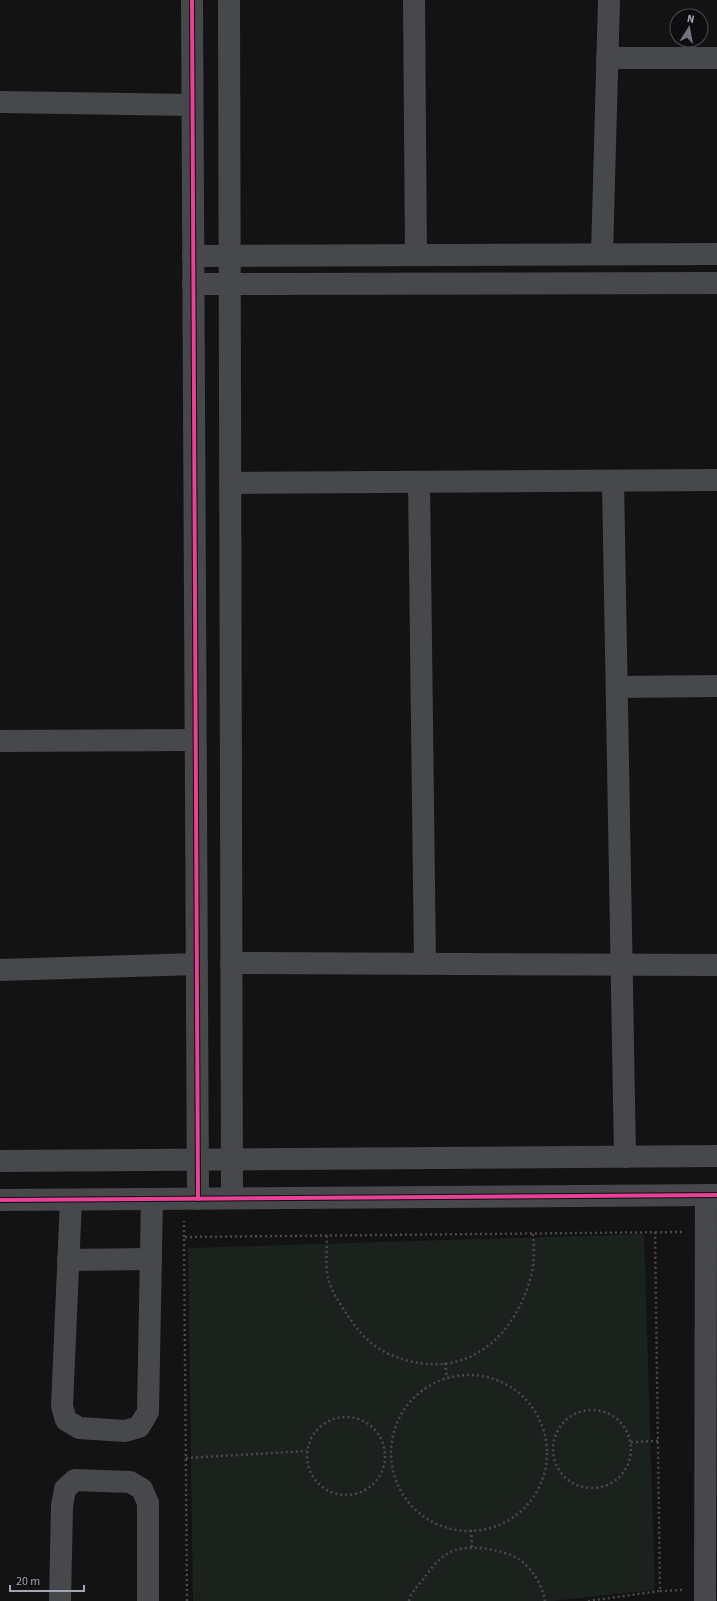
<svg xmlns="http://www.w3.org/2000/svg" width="717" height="1601" font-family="'Source Sans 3',sans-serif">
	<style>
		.green { fill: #1b221d }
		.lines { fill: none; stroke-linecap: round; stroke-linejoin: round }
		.path { stroke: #49494e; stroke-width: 2.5; stroke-dasharray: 2 3; stroke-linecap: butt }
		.minor { stroke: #47484c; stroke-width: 22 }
		.cycleway-casing { stroke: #0e0d0f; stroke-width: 6 }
		.cycleway { stroke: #ea4096; stroke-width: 4 }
	</style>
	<rect width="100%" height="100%" fill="#131313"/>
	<path class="green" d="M 644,1234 L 655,1590 L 551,1601 L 193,1601 L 188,1248 Z"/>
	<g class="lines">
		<g class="path">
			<path d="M 327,1236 C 327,1247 325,1267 328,1278 C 331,1291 341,1305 348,1316 C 365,1341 379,1353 409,1361 C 472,1377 516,1333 531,1276 C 535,1262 534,1247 533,1234"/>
			<path d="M 184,1237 L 184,1221"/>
			<path d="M 445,1363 L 447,1378"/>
			<circle cx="469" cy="1453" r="78"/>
			<circle cx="592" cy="1449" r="39"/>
			<circle cx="346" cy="1456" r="39"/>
			<path d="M 631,1442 L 658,1441"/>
			<path d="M 186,1458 L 307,1451"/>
			<path d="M 471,1530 L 472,1547"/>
			<path d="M 660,1591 L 682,1590"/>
			<path d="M 187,1601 L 184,1237 L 683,1232"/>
			<path d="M 409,1601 C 411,1592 418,1586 424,1578 C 430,1570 437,1560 447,1554 C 464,1542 504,1549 520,1560 C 532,1568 543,1587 545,1601"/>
			<path d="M 588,1601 L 660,1591 L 655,1232"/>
		</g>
		<g class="minor">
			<path d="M 192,0 L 198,1199"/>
			<path d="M 229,0 L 232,1198"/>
			<path d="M 414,0 L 416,255"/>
			<path d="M 607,58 L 717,58"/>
			<path d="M 0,102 L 192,105"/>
			<path d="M 602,254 L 609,0"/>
			<path d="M 193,256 L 717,254"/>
			<path d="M 193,284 L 717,283"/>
			<path d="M 613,481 L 625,1157"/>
			<path d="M 419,482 L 425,964"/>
			<path d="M 230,483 L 717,480"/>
			<path d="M 617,687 L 717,686"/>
			<path d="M 0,741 L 195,740"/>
			<path d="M 231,963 L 717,965"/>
			<path d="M 0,970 L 197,964"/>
			<path d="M 0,1161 L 717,1156"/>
			<path d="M 0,1200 L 717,1195"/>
			<path d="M 71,1200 L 62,1406 L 66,1420 L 79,1428 L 125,1431 L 139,1427 L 148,1412 L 152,1199"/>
			<path d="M 68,1260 L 151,1259"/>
			<path d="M 60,1601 L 62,1506 L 65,1489 L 75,1480 L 130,1482 L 142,1489 L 148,1503 L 148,1601"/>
			<path d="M 705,1601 L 706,1195"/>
		</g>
		<defs>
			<g id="cycleway">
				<path d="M 192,0 L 198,1199"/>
				<path d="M 0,1200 L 717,1195"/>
			</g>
		</defs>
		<use href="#cycleway" class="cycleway-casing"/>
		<use href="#cycleway" class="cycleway"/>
	</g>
	<g transform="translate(689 28) rotate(11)"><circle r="19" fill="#0e0d0f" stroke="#4a4b52"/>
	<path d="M0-3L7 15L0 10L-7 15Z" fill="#71737d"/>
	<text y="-6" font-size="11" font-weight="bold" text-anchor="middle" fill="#a3a7b6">N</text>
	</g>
	<path d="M10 1585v6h74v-6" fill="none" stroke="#a3a7b6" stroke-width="2"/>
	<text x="16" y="1585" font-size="12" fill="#a3a7b6" stroke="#0e0d0f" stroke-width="3" paint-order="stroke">20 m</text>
</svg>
